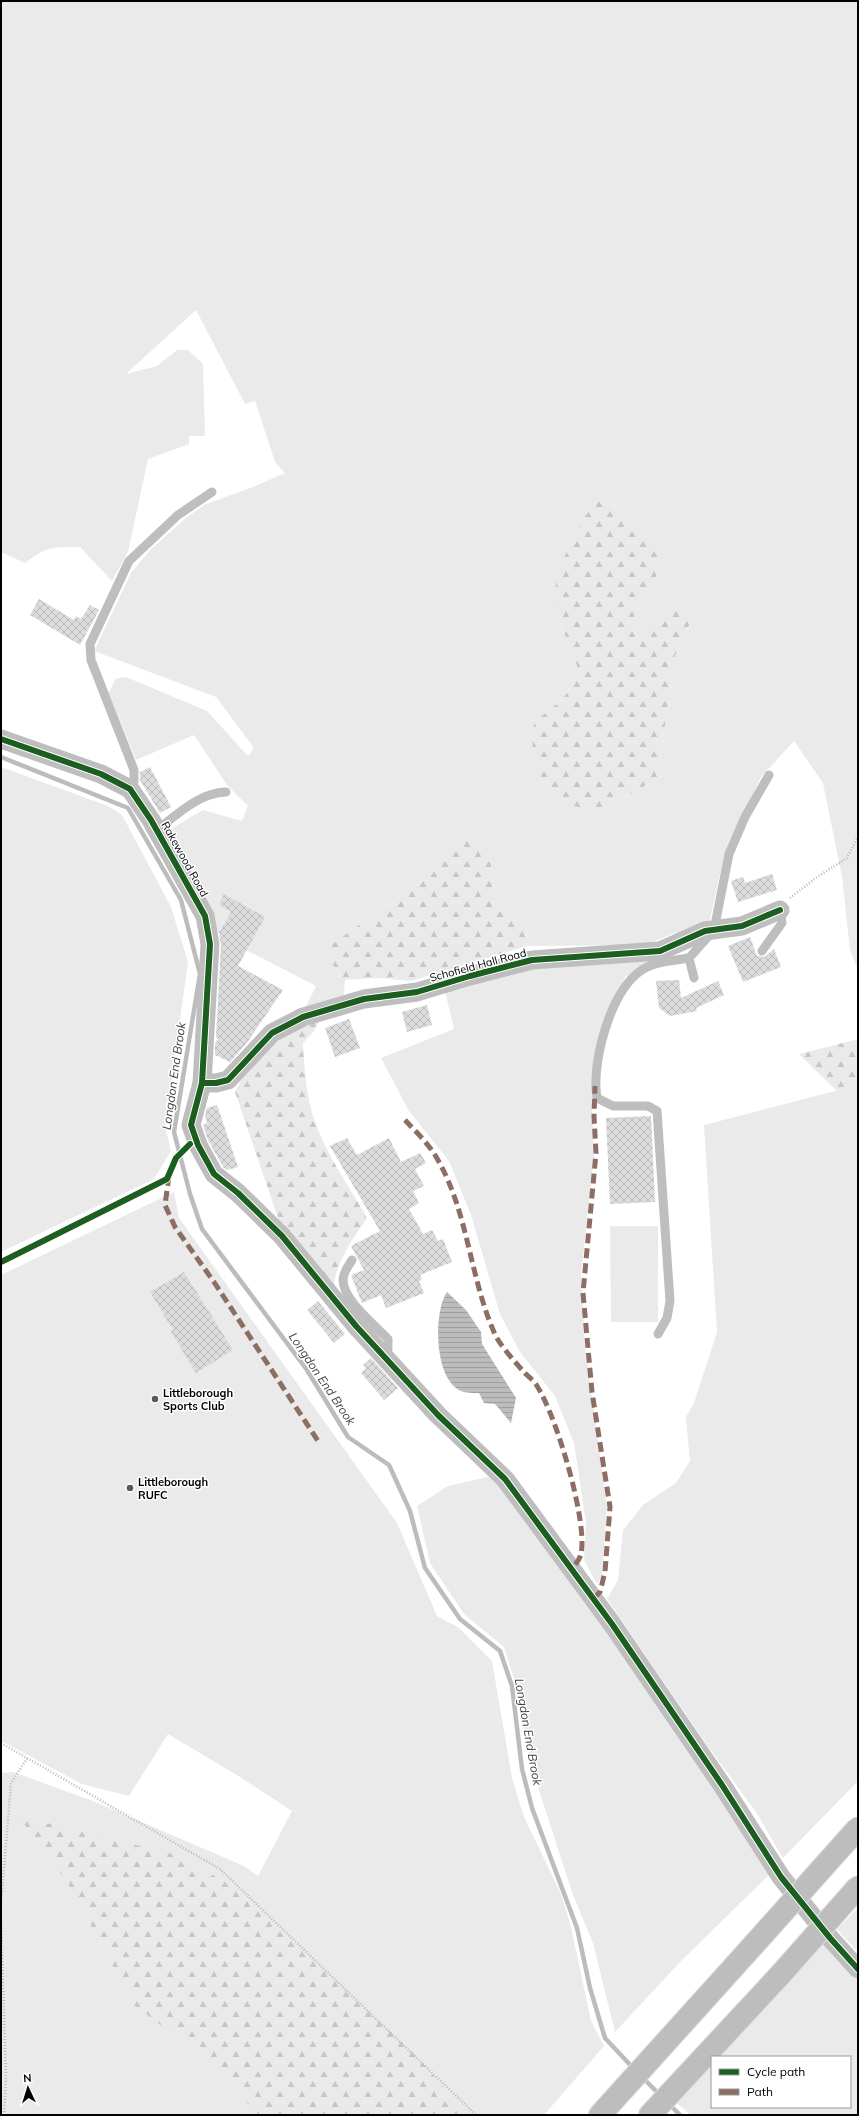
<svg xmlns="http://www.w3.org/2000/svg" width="859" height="2116" font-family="Mulish,sans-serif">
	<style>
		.green { fill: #eaeaea; fill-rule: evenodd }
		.forest { fill: url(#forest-firs) }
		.water { fill: url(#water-rules) }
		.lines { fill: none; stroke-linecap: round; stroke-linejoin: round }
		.stream { stroke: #bcbcbc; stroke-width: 4.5 }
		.building { fill: url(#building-cross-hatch) }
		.motorway-casing { stroke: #dbdbdb; stroke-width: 24 }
		.path { stroke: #b8b8b8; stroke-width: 2.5; stroke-dasharray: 1 2; stroke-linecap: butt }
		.service { stroke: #bebebe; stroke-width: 9 }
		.minor { stroke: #bebebe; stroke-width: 19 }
		.motorway { stroke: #bdbdbd; stroke-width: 22 }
		.motorway-bridge-casing { stroke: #dbdbdb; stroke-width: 24; stroke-linecap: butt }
		.motorway-bridge { stroke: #bdbdbd; stroke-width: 22 }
		.quiet { stroke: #8d6e63; stroke-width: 5; stroke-dasharray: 10 5; stroke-linecap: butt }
		.cycleway-casing { stroke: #fff; stroke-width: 8 }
		.cycleway { stroke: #1b5e20; stroke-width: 6 }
		.poi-dot { fill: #595959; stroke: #fff; stroke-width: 1.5 }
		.labels { text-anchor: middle; stroke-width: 3; stroke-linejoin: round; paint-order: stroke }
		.street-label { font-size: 11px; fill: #000; stroke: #fff }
		.poi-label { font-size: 11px; font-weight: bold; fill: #000; stroke: #fff; text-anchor: start }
		.water-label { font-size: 12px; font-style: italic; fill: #404040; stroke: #fff }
	</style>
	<defs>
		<pattern id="forest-firs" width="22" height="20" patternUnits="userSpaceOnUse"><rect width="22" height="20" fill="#eaeaea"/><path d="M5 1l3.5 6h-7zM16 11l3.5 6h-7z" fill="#c7c7c7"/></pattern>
		<pattern id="water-rules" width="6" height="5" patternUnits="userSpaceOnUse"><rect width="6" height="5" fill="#bcbcbc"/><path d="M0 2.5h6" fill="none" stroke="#a0a0a0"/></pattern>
		<pattern id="building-cross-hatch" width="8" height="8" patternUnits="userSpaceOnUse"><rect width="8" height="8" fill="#dcdcdc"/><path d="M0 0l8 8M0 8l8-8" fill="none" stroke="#bbb"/></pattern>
	</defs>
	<rect width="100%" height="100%" fill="#fff"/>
	<g class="green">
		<path d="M 1,1 L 858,1 L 858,970 L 850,950 L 842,877 L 823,783 L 794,741 L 761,777 L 724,856 L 709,924 L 672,934 L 645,945 L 527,946 L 526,924 L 496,898 L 491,864 L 459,837 L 432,874 L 332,944 L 332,964 L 345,980 L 344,995 L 306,1007 L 316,986 L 246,950 L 265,917 L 224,895 L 219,905 L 231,912 L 217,935 L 192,879 L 188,860 L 167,831 L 203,810 L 242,821 L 248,806 L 227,785 L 194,735 L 136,760 L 109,693 L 115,679 L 126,677 L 207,711 L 248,756 L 254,748 L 216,697 L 94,651 L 131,573 L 151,549 L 186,518 L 204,505 L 253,487 L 285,473 L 275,462 L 255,401 L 245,404 L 196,310 L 126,374 L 157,366 L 177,350 L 188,350 L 203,364 L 205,436 L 189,436 L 189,444 L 148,459 L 128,552 L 112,581 L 80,547 C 52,547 48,546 25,563 L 1,552 ZM 605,495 L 621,515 L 656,577 L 634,611 L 634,632 L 641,638 L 692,619 L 675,656 L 657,779 L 599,811 L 534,722 L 562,700 L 580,674 L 559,619 Z"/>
		<path d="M 1,767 L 108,806 L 122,815 L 171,907 L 188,962 L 165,1126 L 171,1151 L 154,1179 L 1,1252 Z"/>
		<path d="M 671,955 L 625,977 L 609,1011 L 595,1054 L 592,1109 L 594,1156 L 581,1275 L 585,1346 L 607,1508 L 602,1576 L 597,1584 L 584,1560 L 586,1523 L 574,1443 L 555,1396 L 520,1352 L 500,1314 L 471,1215 L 449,1161 L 409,1111 L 381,1058 L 454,1029 L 445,991 L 531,966 Z"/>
		<path d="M 858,1085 L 858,1781 L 783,1858 L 756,1812 L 707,1745 L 607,1599 L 618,1580 L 623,1530 L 643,1505 L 676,1483 L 690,1461 L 686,1417 L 694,1403 L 717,1332 L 704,1125 Z"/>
		<path d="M 174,1192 L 179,1218 L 397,1523 L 437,1616 L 458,1627 L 492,1661 L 512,1778 L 524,1817 L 561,1894 L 571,1927 L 591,2021 L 604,2046 L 544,2115 L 1,2115 L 1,1769 L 3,1773 L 13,1772 L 93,1801 L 244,1866 L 258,1876 L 292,1811 L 240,1777 L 168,1734 L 129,1796 L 82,1784 L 1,1741 L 1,1275 Z"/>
		<path d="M 610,1226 L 658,1226 L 658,1322 L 611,1322 Z"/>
		<path d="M 492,1476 L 588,1608 L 659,1698 L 771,1873 L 680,1962 L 615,2032 L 593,1943 L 573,1895 L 532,1769 L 515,1682 L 504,1647 L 464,1614 L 430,1563 L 417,1506 L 448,1486 Z"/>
		<path d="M 858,1908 L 858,1952 L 837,1929 Z"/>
		<path d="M 824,1940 L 858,1978 L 858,2115 L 691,2115 L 672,2099 L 712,2057 L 712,2107 L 850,2107 L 850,2057 L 712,2057 Z"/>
	</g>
	<g class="forest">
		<path d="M 605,495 L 621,515 L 662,557 L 656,577 L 634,611 L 634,632 L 641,638 L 665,611 L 678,608 L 692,619 L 675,656 L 657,779 L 599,811 L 573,806 L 544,787 L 532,755 L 534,722 L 562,700 L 580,674 L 559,619 L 555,576 L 583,518 Z"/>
		<path d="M 458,837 L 478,840 L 491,864 L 496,898 L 526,924 L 527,946 L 411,981 L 380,978 L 345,980 L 332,964 L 332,944 L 432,874 Z"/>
		<path d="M 321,1019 L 313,1032 L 303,1043 C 304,1067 306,1090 312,1113 C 323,1150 348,1184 367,1218 C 352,1240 336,1261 333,1289 L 279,1221 L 235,1092 C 254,1052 281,1035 321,1019 Z"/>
		<path d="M 858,1039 L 858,1085 L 837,1091 L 799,1054 Z"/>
		<path d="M 18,1816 L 177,1855 L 261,1902 L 384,2019 L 468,2115 L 259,2115 L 202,2056 L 134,2005 L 67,1882 Z"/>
	</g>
	<path class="water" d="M 447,1292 L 466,1310 L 481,1332 L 482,1344 L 516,1398 L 511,1423 L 495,1404 L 484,1403 L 479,1393 C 474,1393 466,1393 461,1391 C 434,1380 433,1312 447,1292 Z"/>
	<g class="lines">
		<g class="stream">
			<path d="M 1,757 L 128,808 L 181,900 L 200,974 L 174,1132 L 190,1194 L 202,1229 L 307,1370 L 348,1437 L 389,1465 L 410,1511 L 425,1568 L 460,1619 L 500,1651 L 512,1686 L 522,1769 L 532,1808 L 577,1928 L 590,1988 L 605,2038 L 634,2069"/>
			<path d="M 642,2077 L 661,2096"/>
			<path d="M 669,2104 L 680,2115"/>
		</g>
	</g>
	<g class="building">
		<path d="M 39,599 L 74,620 L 76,616 L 81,619 L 90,605 L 99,610 L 80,645 L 30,615 Z"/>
		<path d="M 150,767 L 171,807 L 160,813 L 140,780 L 140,772 Z"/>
		<path d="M 772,874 L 777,890 L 738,902 L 731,881 L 743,877 L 745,883 Z"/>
		<path d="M 224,894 L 265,917 L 238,966 L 283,990 L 246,1044 L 230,1062 L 215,1055 L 215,1043 L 218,1039 L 216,1037 L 221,945 L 219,932 L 231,912 L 219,905 Z"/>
		<path d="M 750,937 L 757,956 L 764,957 L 774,949 L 781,967 L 743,982 L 728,946 Z"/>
		<path d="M 679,980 L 681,998 L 718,981 L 724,995 L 696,1008 L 697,1011 L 670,1016 L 659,1008 L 656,981 Z"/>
		<path d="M 427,1005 L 432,1025 L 407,1032 L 402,1012 Z"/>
		<path d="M 349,1019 L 360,1048 L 335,1057 L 325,1028 Z"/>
		<path d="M 217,1105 L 238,1167 L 227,1170 L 223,1167 L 208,1140 L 203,1125 L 207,1123 L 205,1115 L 207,1108 Z"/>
		<path d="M 651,1116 L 655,1202 L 610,1204 L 606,1118 Z"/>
		<path d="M 347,1138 L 357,1155 L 389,1138 L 401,1162 L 420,1153 L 426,1163 L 415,1169 L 424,1186 L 413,1191 L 419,1203 L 409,1209 L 423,1234 L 432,1230 L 438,1241 L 443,1239 L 452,1262 L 420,1275 L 422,1280 L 419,1281 L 424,1293 L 386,1308 L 381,1295 L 362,1303 L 351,1275 L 364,1270 L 351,1246 L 380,1231 L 330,1146 Z"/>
		<path d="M 184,1272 L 233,1350 L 196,1373 L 171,1332 L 173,1330 L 150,1292 Z"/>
		<path d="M 318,1301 L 345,1334 L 334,1343 L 307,1310 Z"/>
		<path d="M 371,1358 L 398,1388 L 384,1400 L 361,1373 L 366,1368 L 363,1365 Z"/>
	</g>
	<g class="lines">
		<defs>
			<g id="motorway">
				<path d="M 600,2115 L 749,1950"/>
				<path d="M 650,2115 L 781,1974"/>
			</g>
		</defs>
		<use href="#motorway" class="motorway-casing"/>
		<g class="path">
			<path d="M 790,898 L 817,877 L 847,858 L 858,837"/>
			<path d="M 1,1743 L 220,1869 L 476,2115"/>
			<path d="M 1,1904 L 11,1783 L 28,1757"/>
			<path d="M 1,1916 L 6,2079 L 4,2115"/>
		</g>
		<g class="service">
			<path d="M 130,789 L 134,781 L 134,770 L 91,660 L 90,644 L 129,561 L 178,515 L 212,492"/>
			<path d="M 158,829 C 179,813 199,793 226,792"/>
			<path d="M 762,951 L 782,923 L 780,910"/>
			<path d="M 694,978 L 689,958 L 714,930 L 729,854 L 745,817 L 769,775"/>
			<path d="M 352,1260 C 348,1266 343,1273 343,1280 C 343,1300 375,1325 388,1339 L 388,1349 L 384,1356"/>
			<path d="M 658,1334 L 667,1318 L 670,1301 L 657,1111 L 648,1106 L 613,1106 L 597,1098 C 591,1063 610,994 639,972 C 653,961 672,961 689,958"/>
		</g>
		<g class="minor">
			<path d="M 1,739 L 101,774 L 130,789 L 151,820 L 205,916 L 210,944 L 202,1083 L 191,1125 L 198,1145 L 214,1174 L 238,1193 L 282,1236 L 356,1326 L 438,1415 L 505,1479 L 612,1624 L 722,1785 L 781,1877 L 830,1938 L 858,1969"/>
			<path d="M 202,1083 L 216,1083 L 228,1080 L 272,1033 L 303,1017 L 364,999 L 417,992 L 470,976 L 532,960 L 660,951 L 705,931 L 742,926 L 780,910"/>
		</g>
		<use href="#motorway" class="motorway"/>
		<defs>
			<g id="motorway-bridge">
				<path d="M 749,1950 L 858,1828"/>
				<path d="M 781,1974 L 858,1887"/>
			</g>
		</defs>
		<use href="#motorway-bridge" class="motorway-bridge-casing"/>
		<use href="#motorway-bridge" class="motorway-bridge"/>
		<g class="quiet">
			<path d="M 405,1120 C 415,1131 427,1142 435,1155 C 468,1209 469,1275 494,1332 C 498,1343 515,1362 523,1371 C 527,1376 534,1380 537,1386 C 556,1415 588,1521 581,1554 C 580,1559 575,1565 572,1569"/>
			<path d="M 169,1176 L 165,1205 L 175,1227 L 214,1282 L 320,1444"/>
			<path d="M 594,1598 L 600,1592 L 605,1572 L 610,1507 L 592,1392 L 583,1293 L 596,1153 L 594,1116 L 595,1086"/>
		</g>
		<defs>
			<g id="cycleway">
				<path d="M 1,739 L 101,774 L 130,789 L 151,820 L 205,916 L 210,944 L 202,1083 L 191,1125 L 198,1145 L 214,1174 L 238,1193 L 282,1236 L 356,1326 L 438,1415 L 505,1479 L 612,1624 L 722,1785 L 781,1877 L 830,1938 L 858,1969"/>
				<path d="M 202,1083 L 216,1083 L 228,1080 L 272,1033 L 303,1017 L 364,999 L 417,992 L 470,976 L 532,960 L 660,951 L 705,931 L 742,926 L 780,910"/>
				<path d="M 1,1262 L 167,1179 L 176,1158 L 190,1144"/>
			</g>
		</defs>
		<use href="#cycleway" class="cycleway-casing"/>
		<use href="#cycleway" class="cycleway"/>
	</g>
	<g class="poi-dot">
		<circle cx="155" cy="1399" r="4"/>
		<circle cx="130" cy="1488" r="4"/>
	</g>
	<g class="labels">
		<g class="street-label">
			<text transform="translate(185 859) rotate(61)" y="4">Rakewood Road</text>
			<text transform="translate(478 965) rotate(-15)" y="4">Schofield Hall Road</text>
		</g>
		<g class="poi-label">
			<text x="163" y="1397">Littleborough<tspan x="163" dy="13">Sports Club</tspan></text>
			<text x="138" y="1486">Littleborough<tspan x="138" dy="13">RUFC</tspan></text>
		</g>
		<g class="water-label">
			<text transform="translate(174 1076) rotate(-82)" y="4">Longdon End Brook</text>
			<text transform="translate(322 1379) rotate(56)" y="4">Longdon End Brook</text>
			<text transform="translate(528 1732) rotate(80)" y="4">Longdon End Brook</text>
		</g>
	</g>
	<rect width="859" height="2116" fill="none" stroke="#000000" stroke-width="4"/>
	<rect x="711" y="2056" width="140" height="52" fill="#ffffff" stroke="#999999"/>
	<rect x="719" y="2069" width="20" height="6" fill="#1b5e20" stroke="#999999"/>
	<text x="747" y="2076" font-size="12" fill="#000000">Cycle path</text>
	<rect x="719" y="2089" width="20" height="6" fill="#8d6e63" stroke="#999999"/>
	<text x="747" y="2096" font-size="12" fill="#000000">Path</text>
	<g transform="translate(28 2088) rotate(356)" stroke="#ffffff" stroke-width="3" paint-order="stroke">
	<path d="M0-3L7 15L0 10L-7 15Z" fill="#000000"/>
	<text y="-6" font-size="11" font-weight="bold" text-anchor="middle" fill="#000000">N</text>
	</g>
</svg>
